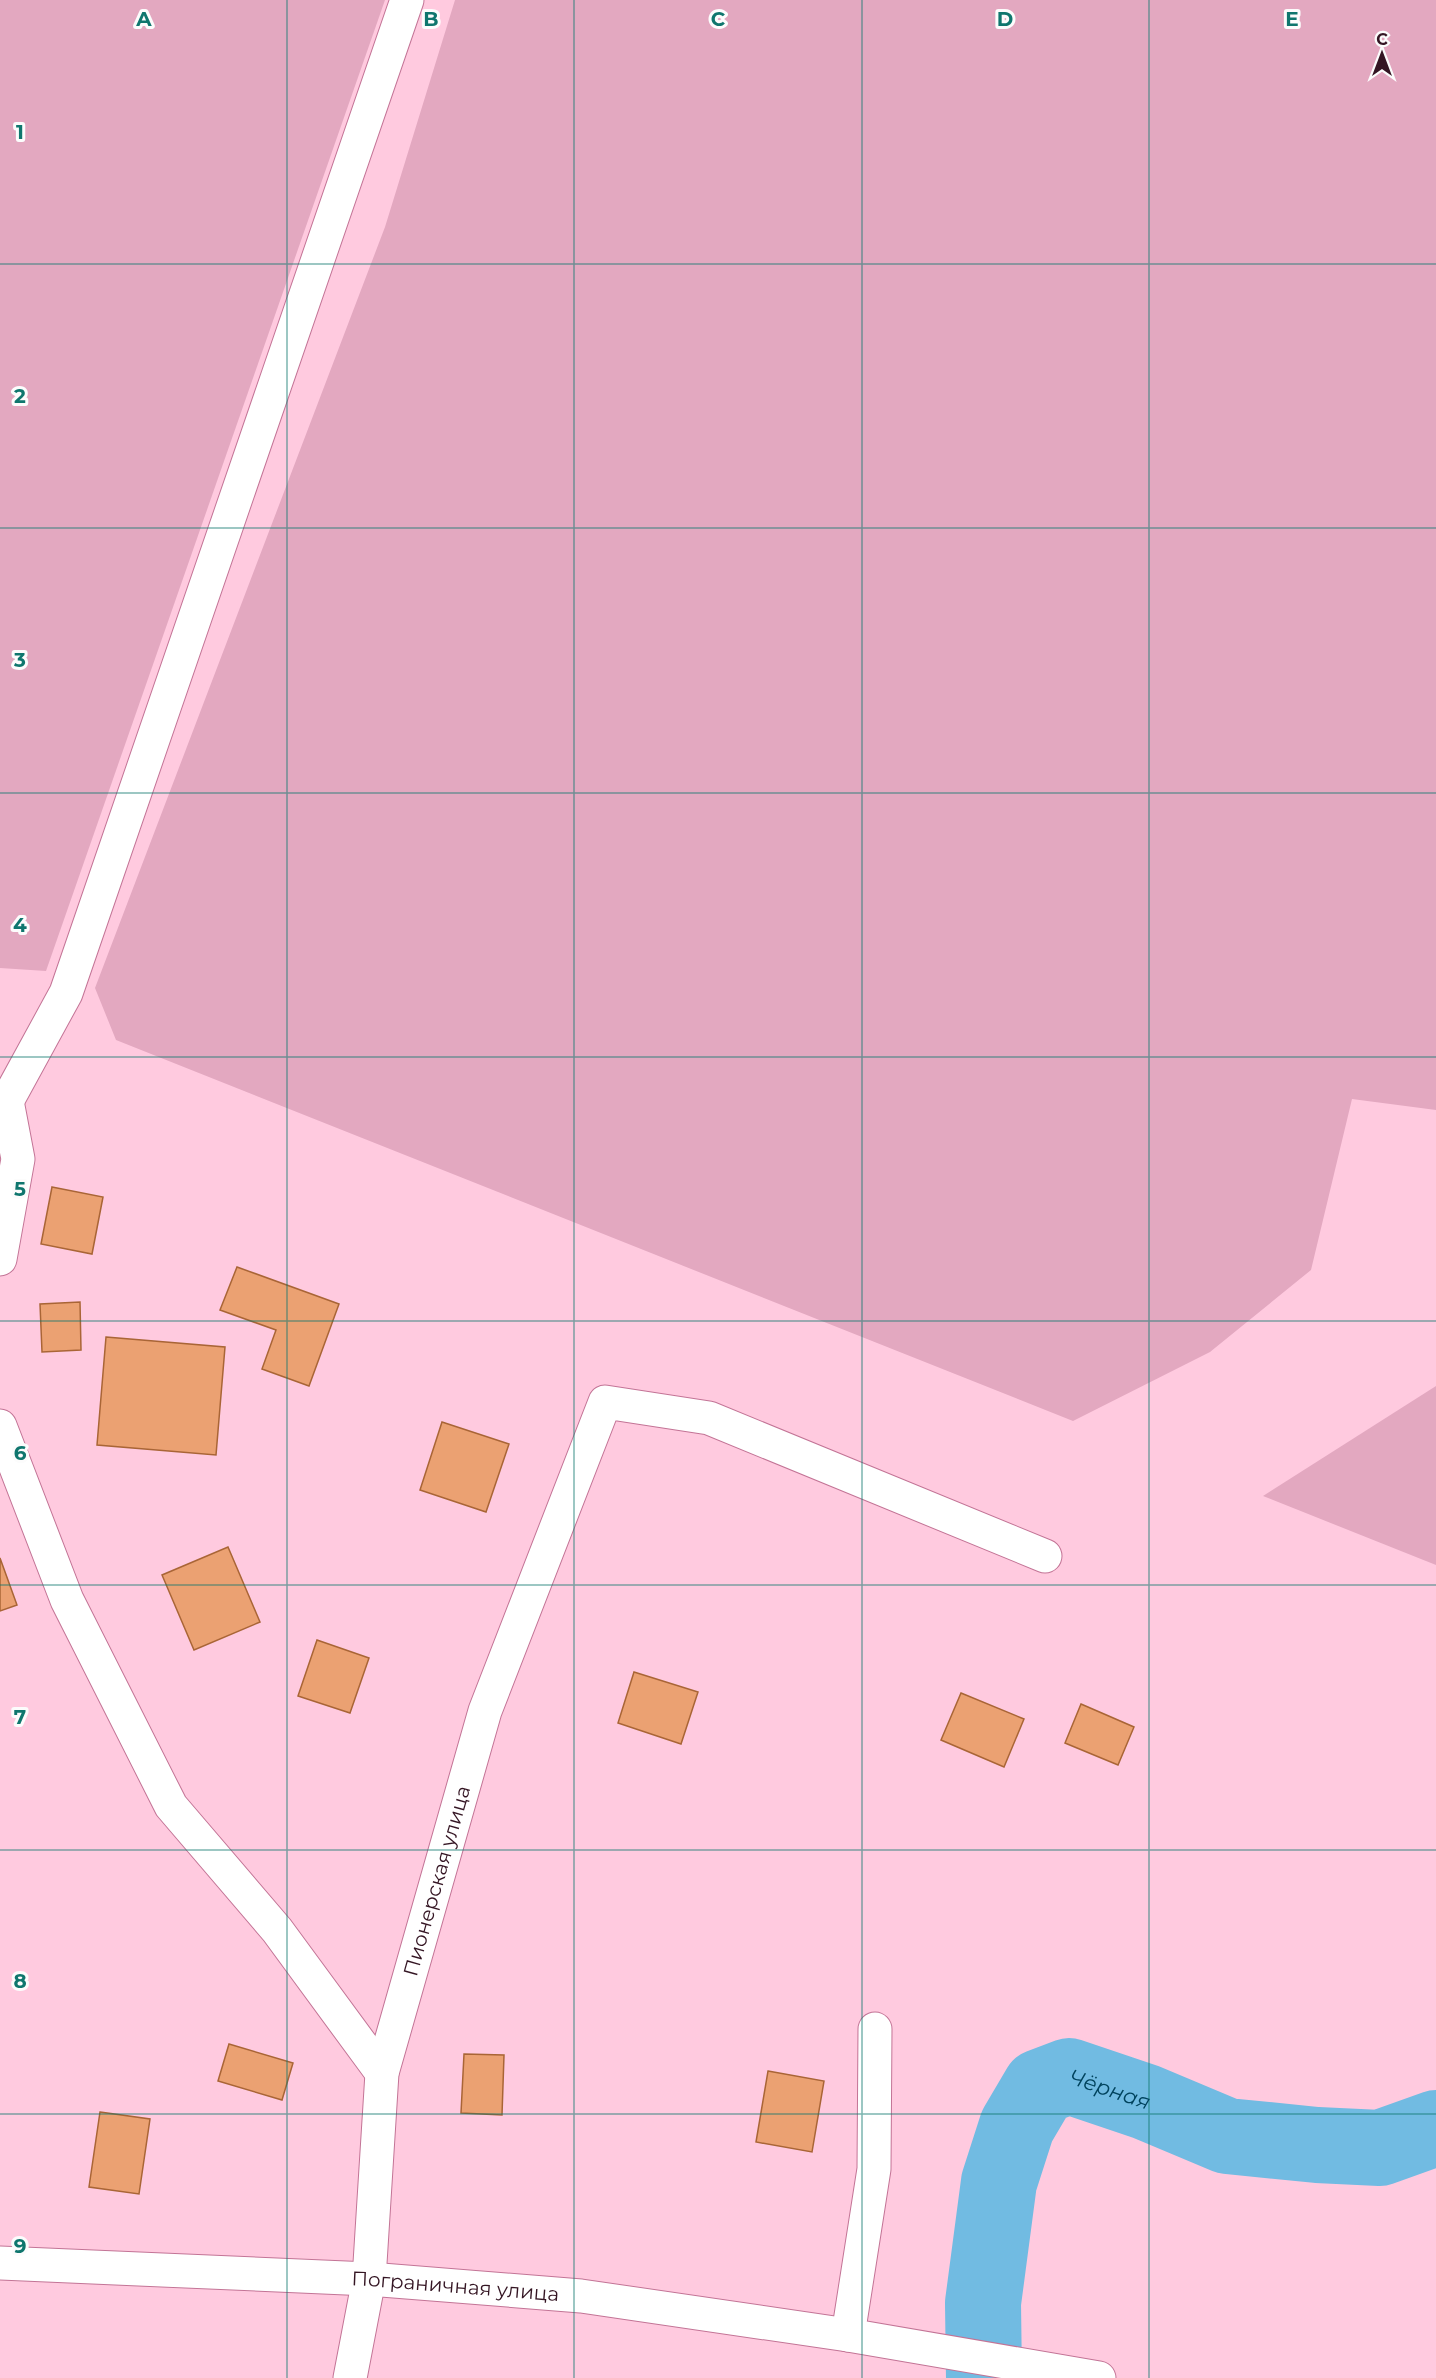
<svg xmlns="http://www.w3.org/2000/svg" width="1436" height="2378" font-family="Montserrat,sans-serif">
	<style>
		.green { fill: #e3a8c0 }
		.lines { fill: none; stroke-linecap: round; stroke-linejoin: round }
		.river { stroke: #71bbe2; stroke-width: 76 }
		.building { fill: #eba172; stroke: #a96536; stroke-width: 1.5 }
		.minor-casing { stroke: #c37496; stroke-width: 35 }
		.major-casing { stroke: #c37496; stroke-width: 35 }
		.minor { stroke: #fff; stroke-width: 33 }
		.major { stroke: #fff; stroke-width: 33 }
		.grid { fill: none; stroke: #0f766e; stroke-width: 1.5; stroke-opacity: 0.55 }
		.labels { text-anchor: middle; stroke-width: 6; stroke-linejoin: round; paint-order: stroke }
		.street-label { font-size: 20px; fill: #341523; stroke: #fcfcfc }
		.water-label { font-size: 21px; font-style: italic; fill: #01435d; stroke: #fcfcfc }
		.grid-label { font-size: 20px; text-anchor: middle; font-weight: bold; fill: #0f766e; stroke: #fcfcfc; stroke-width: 6; stroke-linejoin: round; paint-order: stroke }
	</style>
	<rect width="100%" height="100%" fill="#ffcadf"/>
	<g class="green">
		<path d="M 0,0 L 385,0 L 46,971 L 0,968 Z"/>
		<path d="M 455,0 L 1436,0 L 1436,1110 L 1352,1099 L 1311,1270 L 1210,1352 L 1073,1421 L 116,1040 L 95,988 L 385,227 Z"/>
		<path d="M 1436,1386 L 1436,1565 L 1263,1496 Z"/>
	</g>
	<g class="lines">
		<path class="river" id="s1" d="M 984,2378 L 983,2303 L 999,2182 L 1017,2126 L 1040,2087 L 1069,2076 L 1146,2102 L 1227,2136 L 1317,2145 L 1380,2148 L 1436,2128"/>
	</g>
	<g class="building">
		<path d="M 52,1187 L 103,1197 L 92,1254 L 41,1244 Z"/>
		<path d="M 237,1267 L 339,1304 L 309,1386 L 262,1369 L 276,1330 L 220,1310 Z"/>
		<path d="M 80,1302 L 81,1350 L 42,1352 L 40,1304 Z"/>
		<path d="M 106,1337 L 225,1347 L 216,1455 L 97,1445 Z"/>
		<path d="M 442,1422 L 509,1444 L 486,1512 L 420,1490 Z"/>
		<path d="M 228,1547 L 260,1622 L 194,1650 L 162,1575 Z"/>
		<path d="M 0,1558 L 17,1605 L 0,1611 Z"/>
		<path d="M 317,1640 L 369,1658 L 350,1713 L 298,1696 Z"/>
		<path d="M 634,1672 L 698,1692 L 681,1744 L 618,1723 Z"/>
		<path d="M 961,1693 L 1024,1719 L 1004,1767 L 941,1740 Z"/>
		<path d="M 1081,1704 L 1134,1727 L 1118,1765 L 1065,1743 Z"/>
		<path d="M 229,2044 L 293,2063 L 282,2100 L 218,2081 Z"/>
		<path d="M 464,2054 L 504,2055 L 502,2115 L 461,2113 Z"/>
		<path d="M 768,2071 L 824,2081 L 812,2152 L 756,2142 Z"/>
		<path d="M 100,2112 L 150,2119 L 139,2194 L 89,2187 Z"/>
	</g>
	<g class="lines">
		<defs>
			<g id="minor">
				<path d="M 0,1101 L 7,1101 L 18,1159 L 0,1259"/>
				<path d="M 7,1101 L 66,993 L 407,0"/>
				<path d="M 0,1426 L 67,1600 L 171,1806 L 277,1930 L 382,2073"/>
				<path d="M 848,2335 L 874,2169 L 875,2029"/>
				<path id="s2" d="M 350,2378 L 369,2279 L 382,2073 L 485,1711 L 605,1402 L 709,1418 L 1045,1556"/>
			</g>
			<g id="major">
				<path id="s3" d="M 0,2263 L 369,2279 L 581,2296 L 848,2335 L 1099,2378"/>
			</g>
		</defs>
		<use href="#minor" class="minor-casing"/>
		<use href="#major" class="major-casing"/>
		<use href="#minor" class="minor"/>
		<use href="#major" class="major"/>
	</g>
	<path class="grid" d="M 287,0 L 287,2378M 574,0 L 574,2378M 862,0 L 862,2378M 1149,0 L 1149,2378M 0,264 L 1436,264M 0,528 L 1436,528M 0,793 L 1436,793M 0,1057 L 1436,1057M 0,1321 L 1436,1321M 0,1585 L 1436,1585M 0,1850 L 1436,1850M 0,2114 L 1436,2114"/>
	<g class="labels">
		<g class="street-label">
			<text dy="7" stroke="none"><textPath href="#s2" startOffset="507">Пионерская улица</textPath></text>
			<text dy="7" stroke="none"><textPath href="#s3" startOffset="456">Пограничная улица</textPath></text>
		</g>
		<g class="water-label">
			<text dy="7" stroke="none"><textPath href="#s1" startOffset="375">Чёрная</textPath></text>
		</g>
	</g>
	<g class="grid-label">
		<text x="144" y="26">A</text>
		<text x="431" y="26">B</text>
		<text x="718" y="26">C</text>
		<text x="1005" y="26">D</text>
		<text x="1292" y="26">E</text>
		<text x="20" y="139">1</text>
		<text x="20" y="403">2</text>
		<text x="20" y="667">3</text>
		<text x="20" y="932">4</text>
		<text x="20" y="1196">5</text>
		<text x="20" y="1460">6</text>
		<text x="20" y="1724">7</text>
		<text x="20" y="1988">8</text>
		<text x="20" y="2253">9</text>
	</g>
	<g transform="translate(1382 54)" stroke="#fcfcfc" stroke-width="4.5" paint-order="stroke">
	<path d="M0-4.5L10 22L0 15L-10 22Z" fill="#341523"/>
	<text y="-9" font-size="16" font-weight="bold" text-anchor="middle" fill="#341523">С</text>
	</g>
</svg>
